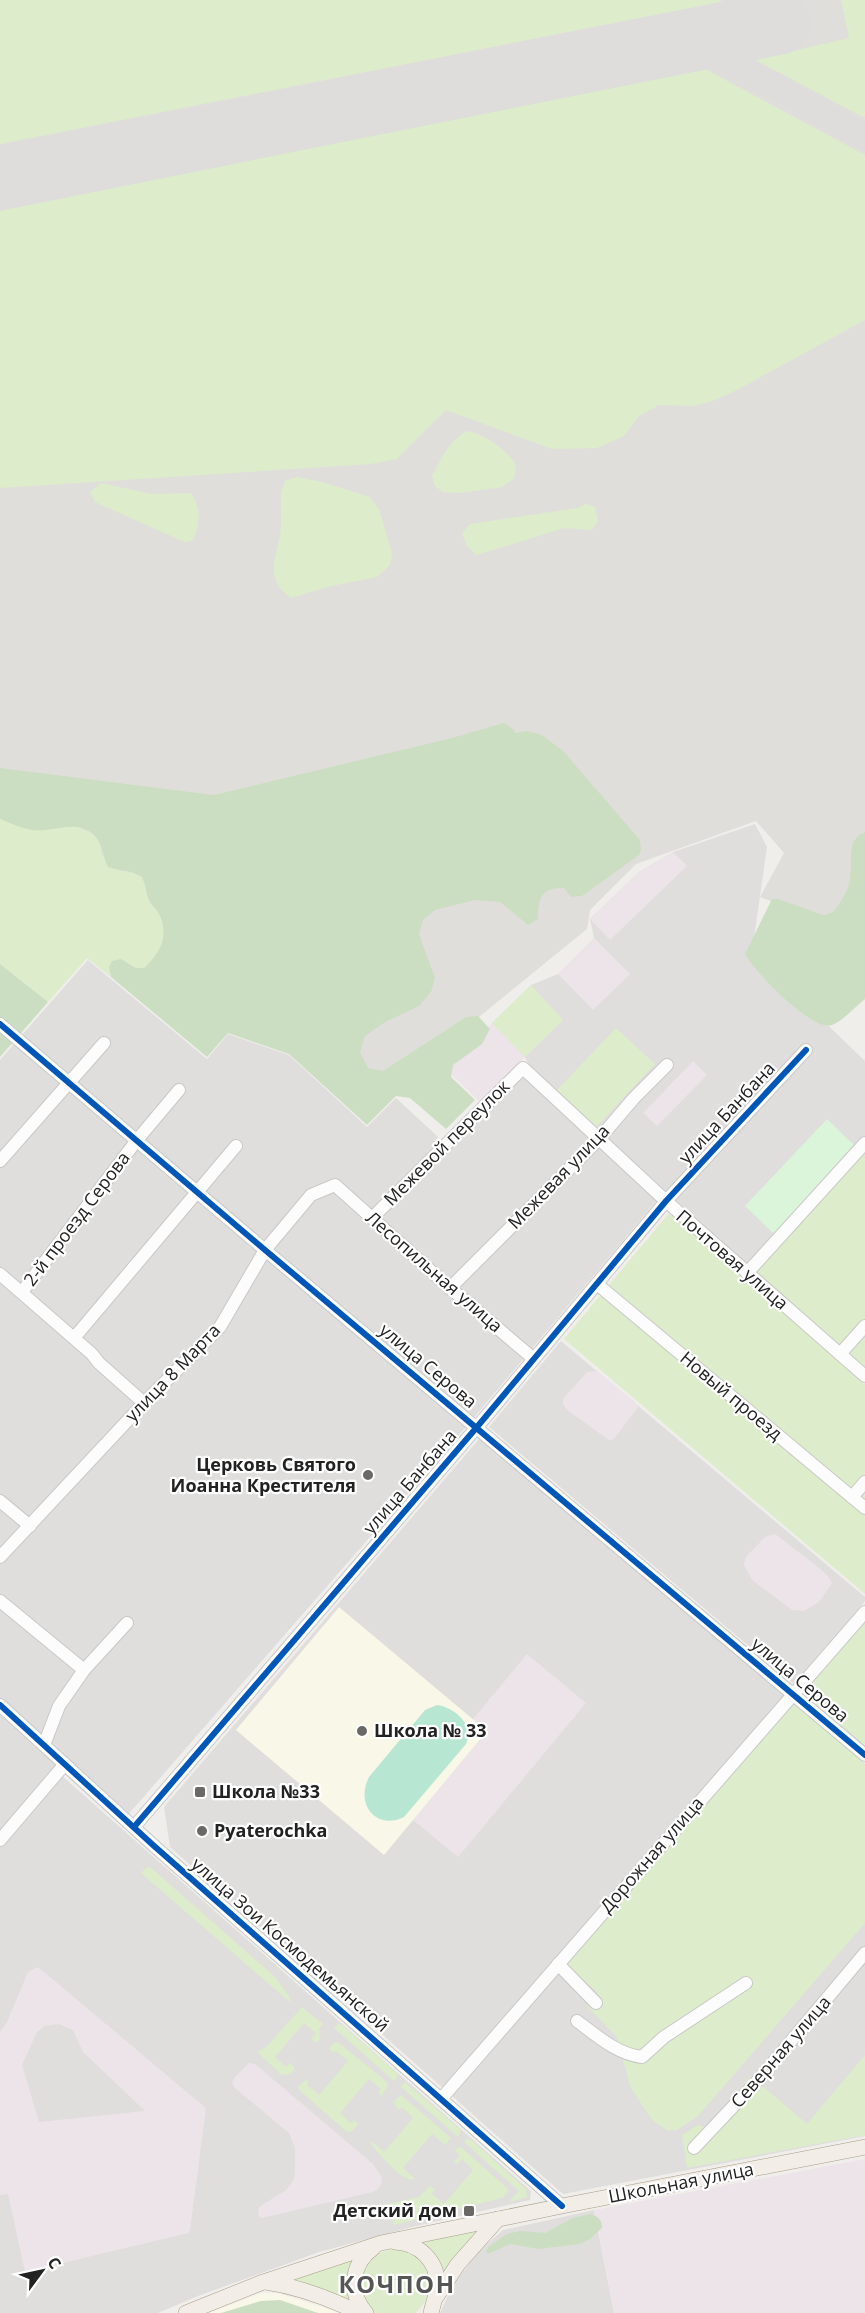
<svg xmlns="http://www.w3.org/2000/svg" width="865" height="2313" font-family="'Open Sans',sans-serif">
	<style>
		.residential { fill: #dfdedc }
		.industrial { fill: #ede4e9; fill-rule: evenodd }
		.education { fill: #f8f7e8 }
		.airport { fill: #e0deda }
		.grass { fill: #ddeccb }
		.forest { fill: #cbdec1 }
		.park { fill: #daf5da }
		.pitch { fill: #b7e6d2 }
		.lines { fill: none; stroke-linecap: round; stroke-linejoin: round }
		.taxiway { stroke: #dedddc; stroke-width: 26 }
		.runway { stroke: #dedddc; stroke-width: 63 }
		.minor-casing { stroke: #c9c8c7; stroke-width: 14 }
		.major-casing { stroke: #a79c86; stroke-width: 16 }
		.minor { stroke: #fdfcfc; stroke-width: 12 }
		.major { stroke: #f3ede7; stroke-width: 15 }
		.cycleway-casing { stroke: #fff; stroke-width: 10 }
		.cycleway { stroke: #0057b8; stroke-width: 6 }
		.poi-dot { fill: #6a6968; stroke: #fff; stroke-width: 2 }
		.labels { text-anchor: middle; stroke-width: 4.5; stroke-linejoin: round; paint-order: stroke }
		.street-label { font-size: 18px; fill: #222; stroke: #fff }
		.poi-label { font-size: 18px; font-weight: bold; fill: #222; stroke: #fff; text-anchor: start }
		.district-label { font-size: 24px; font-weight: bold; letter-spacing: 1.5px; fill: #555; stroke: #fff }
	</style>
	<rect width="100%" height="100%" fill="#f0eeeb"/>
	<g class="residential">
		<path d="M 755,824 L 767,847 L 752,952 L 865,1061 L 865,1150 L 753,1270 L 531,1069 L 525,1057 L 492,1023 L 531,985 L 558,974 L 594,938 L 590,919 L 639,872 L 673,852 Z"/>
		<path d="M 88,960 L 207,1059 L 228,1034 L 289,1055 L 367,1127 L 396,1098 L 449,1147 L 522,1076 L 657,1200 L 477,1414 L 120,1824 L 61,1771 L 0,1840 L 0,1060 Z"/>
		<path d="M 561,1341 L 865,1597 L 865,1601 L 795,1685 L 489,1427 Z"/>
		<path d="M 480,1438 L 865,1764 L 865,2136 L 563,2194 L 170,1847 L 164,1807 Z"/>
		<path d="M 61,1775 L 531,2191 L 530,2200 L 412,2227 L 319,2252 L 198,2296 L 158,2313 L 0,2313 L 0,1844 Z"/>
		<path d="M 594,2210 L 614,2313 L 440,2313 L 453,2285 L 479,2251 L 503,2230 Z"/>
	</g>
	<g class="industrial">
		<path d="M 673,852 L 687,866 L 610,940 L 590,919 L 639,872 Z"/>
		<path d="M 594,938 L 630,974 L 593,1010 L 558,974 Z"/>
		<path d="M 492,1023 L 525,1057 L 480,1102 L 446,1069 Z"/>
		<path d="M 693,1061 L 707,1075 L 657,1126 L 643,1113 Z"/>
		<path d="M 596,1371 L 634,1401 L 638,1407 L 614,1439 L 609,1440 L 567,1410 L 563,1404 L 563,1399 L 587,1372 Z"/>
		<path d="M 775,1534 L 818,1567 L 828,1576 L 832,1583 L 819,1602 L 804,1611 L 792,1610 L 752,1580 L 744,1565 L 745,1558 L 765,1537 Z"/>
		<path d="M 527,1654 L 586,1703 L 458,1857 L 413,1820 L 487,1731 L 473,1719 Z"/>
		<path d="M 38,1967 L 206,2108 L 190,2230 L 188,2233 L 25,2272 L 8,2194 L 0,2195 L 0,2032 L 7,2022 L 28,1972 ZM 59,2024 L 73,2030 L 83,2052 L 145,2111 L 39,2122 L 22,2065 L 37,2032 L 45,2026 Z"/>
		<path d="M 249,2063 L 255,2064 L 373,2164 L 381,2176 L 382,2183 L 378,2189 L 372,2192 L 262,2218 L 259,2216 L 258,2209 L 262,2205 L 286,2190 L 293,2181 L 295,2173 L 295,2148 L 289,2133 L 235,2088 L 232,2083 L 235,2077 Z"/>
		<path d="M 865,2159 L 865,2313 L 614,2313 L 594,2210 Z"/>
	</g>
	<g class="education">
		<path d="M 339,1607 L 487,1731 L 384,1855 L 236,1730 Z"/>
		<path d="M 261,2293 L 278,2293 L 341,2313 L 209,2313 Z"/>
	</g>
	<path class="airport" d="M 0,0 L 865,0 L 865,845 L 857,886 L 828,922 L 760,897 L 784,853 L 756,821 L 636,864 L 590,910 L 587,929 L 372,1104 L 329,933 L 117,909 L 22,931 L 0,806 Z"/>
	<g class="grass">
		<path d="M 0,0 L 721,0 L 720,2 L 0,144 Z"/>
		<path d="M 841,0 L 865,0 L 865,118 L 756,60 L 849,38 Z"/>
		<path d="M 705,69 L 865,155 L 865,320 L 737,390 L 710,402 L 692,406 L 659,405 L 639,416 L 624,436 L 597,448 L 552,449 L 446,410 L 397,459 L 371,464 L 0,488 L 0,211 Z"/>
		<path d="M 468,431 C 486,435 506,449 516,465 L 514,479 L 502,487 L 459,493 L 443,492 L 435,486 L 432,476 C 441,460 450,438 468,431 Z"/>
		<path d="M 297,477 L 322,482 L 370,497 L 379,509 L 392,554 L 390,565 L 377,577 L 331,586 L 291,598 C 261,577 279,555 281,527 C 282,511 278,496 285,481 Z"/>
		<path d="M 101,483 L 151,494 L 191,493 C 202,510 200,522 193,540 L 185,542 L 95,502 L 90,492 Z"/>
		<path d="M 586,504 L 595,507 L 598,521 L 592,530 L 564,528 L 477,555 L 467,546 L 462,533 L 470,524 L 578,508 Z"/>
		<path d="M 0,819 L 33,830 L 75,826 L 92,833 L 100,843 L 102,855 L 119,871 L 131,871 L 142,877 C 146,885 146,893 149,900 C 151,905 156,908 158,912 C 170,935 161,952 144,968 L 136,968 L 121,959 L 109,967 L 111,977 L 87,958 L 48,1002 L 0,964 Z"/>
		<path d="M 531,985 L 563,1020 L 525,1057 L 492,1023 Z"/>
		<path d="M 616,1028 L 655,1064 L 595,1128 L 556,1091 Z"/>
		<path d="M 865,1150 L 865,1369 L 753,1270 Z"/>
		<path d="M 670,1212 L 865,1385 L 865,1594 L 564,1339 Z"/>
		<path d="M 865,1618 L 865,1746 L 800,1691 Z"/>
		<path d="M 791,1701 L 865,1764 L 865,1923 L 698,2116 L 677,2130 L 667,2130 L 652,2120 L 631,2088 L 616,2036 L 586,2005 L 596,1991 L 564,1963 Z"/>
		<path d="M 150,1867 L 275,1977 L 289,1996 L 291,2003 L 141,1873 L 146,1868 Z"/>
		<path d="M 302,2007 L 323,2024 L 319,2029 L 320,2039 L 316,2043 L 311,2039 L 316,2033 L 304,2023 L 275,2057 L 286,2067 L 290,2063 L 295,2068 L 291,2074 L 282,2075 L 257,2052 L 266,2047 Z"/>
		<path d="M 338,2024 L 341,2024 L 397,2073 L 397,2077 L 394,2081 L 334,2028 Z"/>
		<path d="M 338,2042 L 387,2082 L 388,2086 L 382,2096 L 378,2092 L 381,2089 L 369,2079 L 340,2113 L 351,2123 L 354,2120 L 358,2124 L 351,2132 L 346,2131 L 300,2091 L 298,2086 L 306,2080 L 309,2082 L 307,2085 L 319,2095 L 348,2061 L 336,2051 L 334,2053 L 329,2049 L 333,2044 Z"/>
		<path d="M 865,2055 L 865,2135 L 687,2168 L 682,2135 L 698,2125 L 704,2127 L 709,2123 L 751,2076 L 807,2124 Z"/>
		<path d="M 405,2082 L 461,2130 L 458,2137 L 401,2087 Z"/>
		<path d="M 401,2095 L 451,2138 L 445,2145 L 432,2134 L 403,2168 L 414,2178 L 413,2180 C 400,2179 378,2154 371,2143 L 372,2141 L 384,2152 L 413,2118 L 402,2107 L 399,2110 L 393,2102 Z"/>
		<path d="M 467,2139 L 470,2139 L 526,2189 L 527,2197 L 509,2202 L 519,2191 L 464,2142 Z"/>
		<path d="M 458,2147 L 462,2148 L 507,2188 L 508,2192 L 502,2198 L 394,2225 L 388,2204 L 419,2197 L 430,2186 L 435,2189 L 432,2194 L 444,2204 L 473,2170 L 462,2159 L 457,2164 L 454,2162 L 460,2155 L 455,2151 Z"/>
		<path d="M 487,2224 L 440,2285 L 408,2241 Z"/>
		<path d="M 396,2248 C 429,2253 442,2291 415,2313 L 375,2313 L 370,2309 L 360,2290 L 362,2269 L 376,2254 Z"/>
		<path d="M 353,2259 L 347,2279 L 351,2300 L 290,2279 Z"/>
	</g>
	<g class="forest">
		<path d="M 504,723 L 513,729 L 516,733 L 527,731 L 542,735 L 563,751 L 640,840 L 641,850 L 639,855 L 582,896 L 571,897 L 564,888 C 541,887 538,899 538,919 L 528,925 L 500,902 L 475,900 L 435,910 L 423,920 L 419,934 L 435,978 L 431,992 L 419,1006 L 385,1022 L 365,1036 L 360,1052 L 368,1068 L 383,1071 L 466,1017 L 478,1016 L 490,1029 L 482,1044 L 453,1065 L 451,1077 L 475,1100 L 446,1129 L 410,1098 L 396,1096 L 367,1125 L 289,1054 L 228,1033 L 207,1057 L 111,977 L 109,967 L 112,961 L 121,959 L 136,968 L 144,968 C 161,952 170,935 158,912 C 156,908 151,905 149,900 C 146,893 146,885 142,877 C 131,870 120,871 108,867 C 103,857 102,840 92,833 C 74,819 51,833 32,830 C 21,828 10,823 0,819 L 0,768 L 214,795 L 452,738 Z"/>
		<path d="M 865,833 L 865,999 C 855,1007 844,1020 832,1025 C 812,1032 754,971 745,954 L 772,899 L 778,899 L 823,915 C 833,914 836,909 841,901 C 857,877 847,866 853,842 L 860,834 Z"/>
		<path d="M 0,964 L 48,1002 L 0,1057 Z"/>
		<path d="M 591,2214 C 599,2217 602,2220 602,2228 L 590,2239 L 580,2244 L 538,2249 L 510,2244 L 488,2254 L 486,2252 L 488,2247 L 507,2234 L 520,2231 L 545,2233 L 573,2218 Z"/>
		<path d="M 280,2300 L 318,2313 L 221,2313 L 261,2301 Z"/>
	</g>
	<path class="park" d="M 827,1119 L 857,1148 L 775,1235 L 745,1206 Z"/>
	<path class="pitch" d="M 437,1705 C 455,1708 474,1724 466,1744 L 404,1817 C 376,1831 355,1804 369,1777 L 425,1710 Z"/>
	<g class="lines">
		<g class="taxiway">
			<path d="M 680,43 L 734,64 L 865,137"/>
			<path d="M 680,43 L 727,17 L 745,0"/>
		</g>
		<path class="runway" d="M 0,178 L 779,23"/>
		<defs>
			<g id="minor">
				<path d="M 0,1024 L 265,1250 L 865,1755"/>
				<path d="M 0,1161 L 104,1043"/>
				<path d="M 372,1218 L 523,1068 L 666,1201 L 865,1376"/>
				<path d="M 747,1273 L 865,1143"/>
				<path d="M 0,1274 L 92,1354 L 99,1363 L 144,1403"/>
				<path d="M 597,1284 L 865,1508"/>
				<path d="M 450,1288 L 599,1139 L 634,1098 L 667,1065"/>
				<path d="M 22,1292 L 137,1140 L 179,1090"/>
				<path d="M 74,1338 L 236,1146"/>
				<path d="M 840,1354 L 865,1326"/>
				<path d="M 852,1497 L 865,1482"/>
				<path d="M 0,1501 L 30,1526"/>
				<path d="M 0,1557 L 144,1403 L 220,1327 L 265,1250 L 311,1195 L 335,1185 L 450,1288 L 534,1359"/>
				<path d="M 0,1601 L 84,1670"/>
				<path d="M 0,1705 L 153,1845 L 562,2206"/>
				<path d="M 44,1745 L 59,1706 L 84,1670 L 127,1623"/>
				<path d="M 134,1827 L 477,1427 L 666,1201 L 806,1050"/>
				<path d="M 0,1840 L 65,1764"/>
				<path d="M 558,1964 L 596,2003"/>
				<path d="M 577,2021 C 597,2036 617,2054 642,2057 L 664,2037 L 746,1983"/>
				<path d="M 441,2099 L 865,1612"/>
				<path d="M 694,2148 L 761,2077 L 865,1953"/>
			</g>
			<g id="major">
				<path d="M 395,2242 C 419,2243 438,2261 437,2285 C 437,2294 433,2304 431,2313"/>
				<path d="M 266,2282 C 300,2287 329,2298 359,2313"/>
				<path d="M 436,2297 L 458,2264 L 498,2219"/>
				<path d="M 186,2313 L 263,2282 L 381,2243 L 562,2206 L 865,2147"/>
				<path d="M 366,2313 C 348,2293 351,2264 373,2248"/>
			</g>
		</defs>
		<use href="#minor" class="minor-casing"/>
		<use href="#major" class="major-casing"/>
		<use href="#minor" class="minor"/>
		<use href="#major" class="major"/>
		<defs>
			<g id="cycleway">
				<path d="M 0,1024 L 265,1250 L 865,1755"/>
				<path d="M 0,1705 L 153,1845 L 562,2206"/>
				<path d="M 134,1827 L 477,1427 L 666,1201 L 806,1050"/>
			</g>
		</defs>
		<use href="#cycleway" class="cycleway-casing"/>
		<use href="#cycleway" class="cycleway"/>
	</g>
	<g class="poi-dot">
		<circle cx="368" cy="1475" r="6"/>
		<circle cx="362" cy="1731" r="6"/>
		<rect x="194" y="1786" width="12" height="12" rx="3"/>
		<circle cx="202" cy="1831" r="6"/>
		<rect x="463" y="2205" width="12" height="12" rx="3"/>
	</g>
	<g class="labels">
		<g class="street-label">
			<text transform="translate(727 1113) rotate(-47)" y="6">улица Банбана</text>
			<text transform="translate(447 1143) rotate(-45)" y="6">Межевой переулок</text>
			<text transform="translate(559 1177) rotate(-46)" y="6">Межевая улица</text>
			<text transform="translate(77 1219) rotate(-53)" y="6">2-й проезд Серова</text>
			<text transform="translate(732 1260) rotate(41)" y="6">Почтовая улица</text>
			<text transform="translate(434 1272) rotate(41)" y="6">Лесопильная улица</text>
			<text transform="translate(428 1366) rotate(40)" y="6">улица Серова</text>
			<text transform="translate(173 1373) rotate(-46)" y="6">улица 8 Марта</text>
			<text transform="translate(731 1396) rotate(40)" y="6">Новый проезд</text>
			<text transform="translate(410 1482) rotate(-49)" y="6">улица Банбана</text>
			<text transform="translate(800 1680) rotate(40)" y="6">улица Серова</text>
			<text transform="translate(652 1855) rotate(-49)" y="6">Дорожная улица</text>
			<text transform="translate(290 1945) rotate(41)" y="6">улица Зои Космодемьянской</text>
			<text transform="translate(781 2052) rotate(-49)" y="6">Северная улица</text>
			<text transform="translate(681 2183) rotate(-11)" y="6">Школьная улица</text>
		</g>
		<g class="poi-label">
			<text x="356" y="1471" text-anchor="end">Церковь Святого<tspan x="356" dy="21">Иоанна Крестителя</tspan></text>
			<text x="374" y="1737">Школа № 33</text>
			<text x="212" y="1798">Школа №33</text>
			<text x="214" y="1837">Pyaterochka</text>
			<text x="457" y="2217" text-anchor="end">Детский дом</text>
		</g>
		<g class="district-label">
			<text x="397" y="2293">КОЧПОН</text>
		</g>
	</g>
	<g transform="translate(42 2271) rotate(57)" stroke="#ffffff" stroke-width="4.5" paint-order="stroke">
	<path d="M0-4.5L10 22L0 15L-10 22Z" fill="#222222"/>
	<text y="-9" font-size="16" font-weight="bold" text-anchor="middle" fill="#222222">С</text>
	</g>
</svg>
